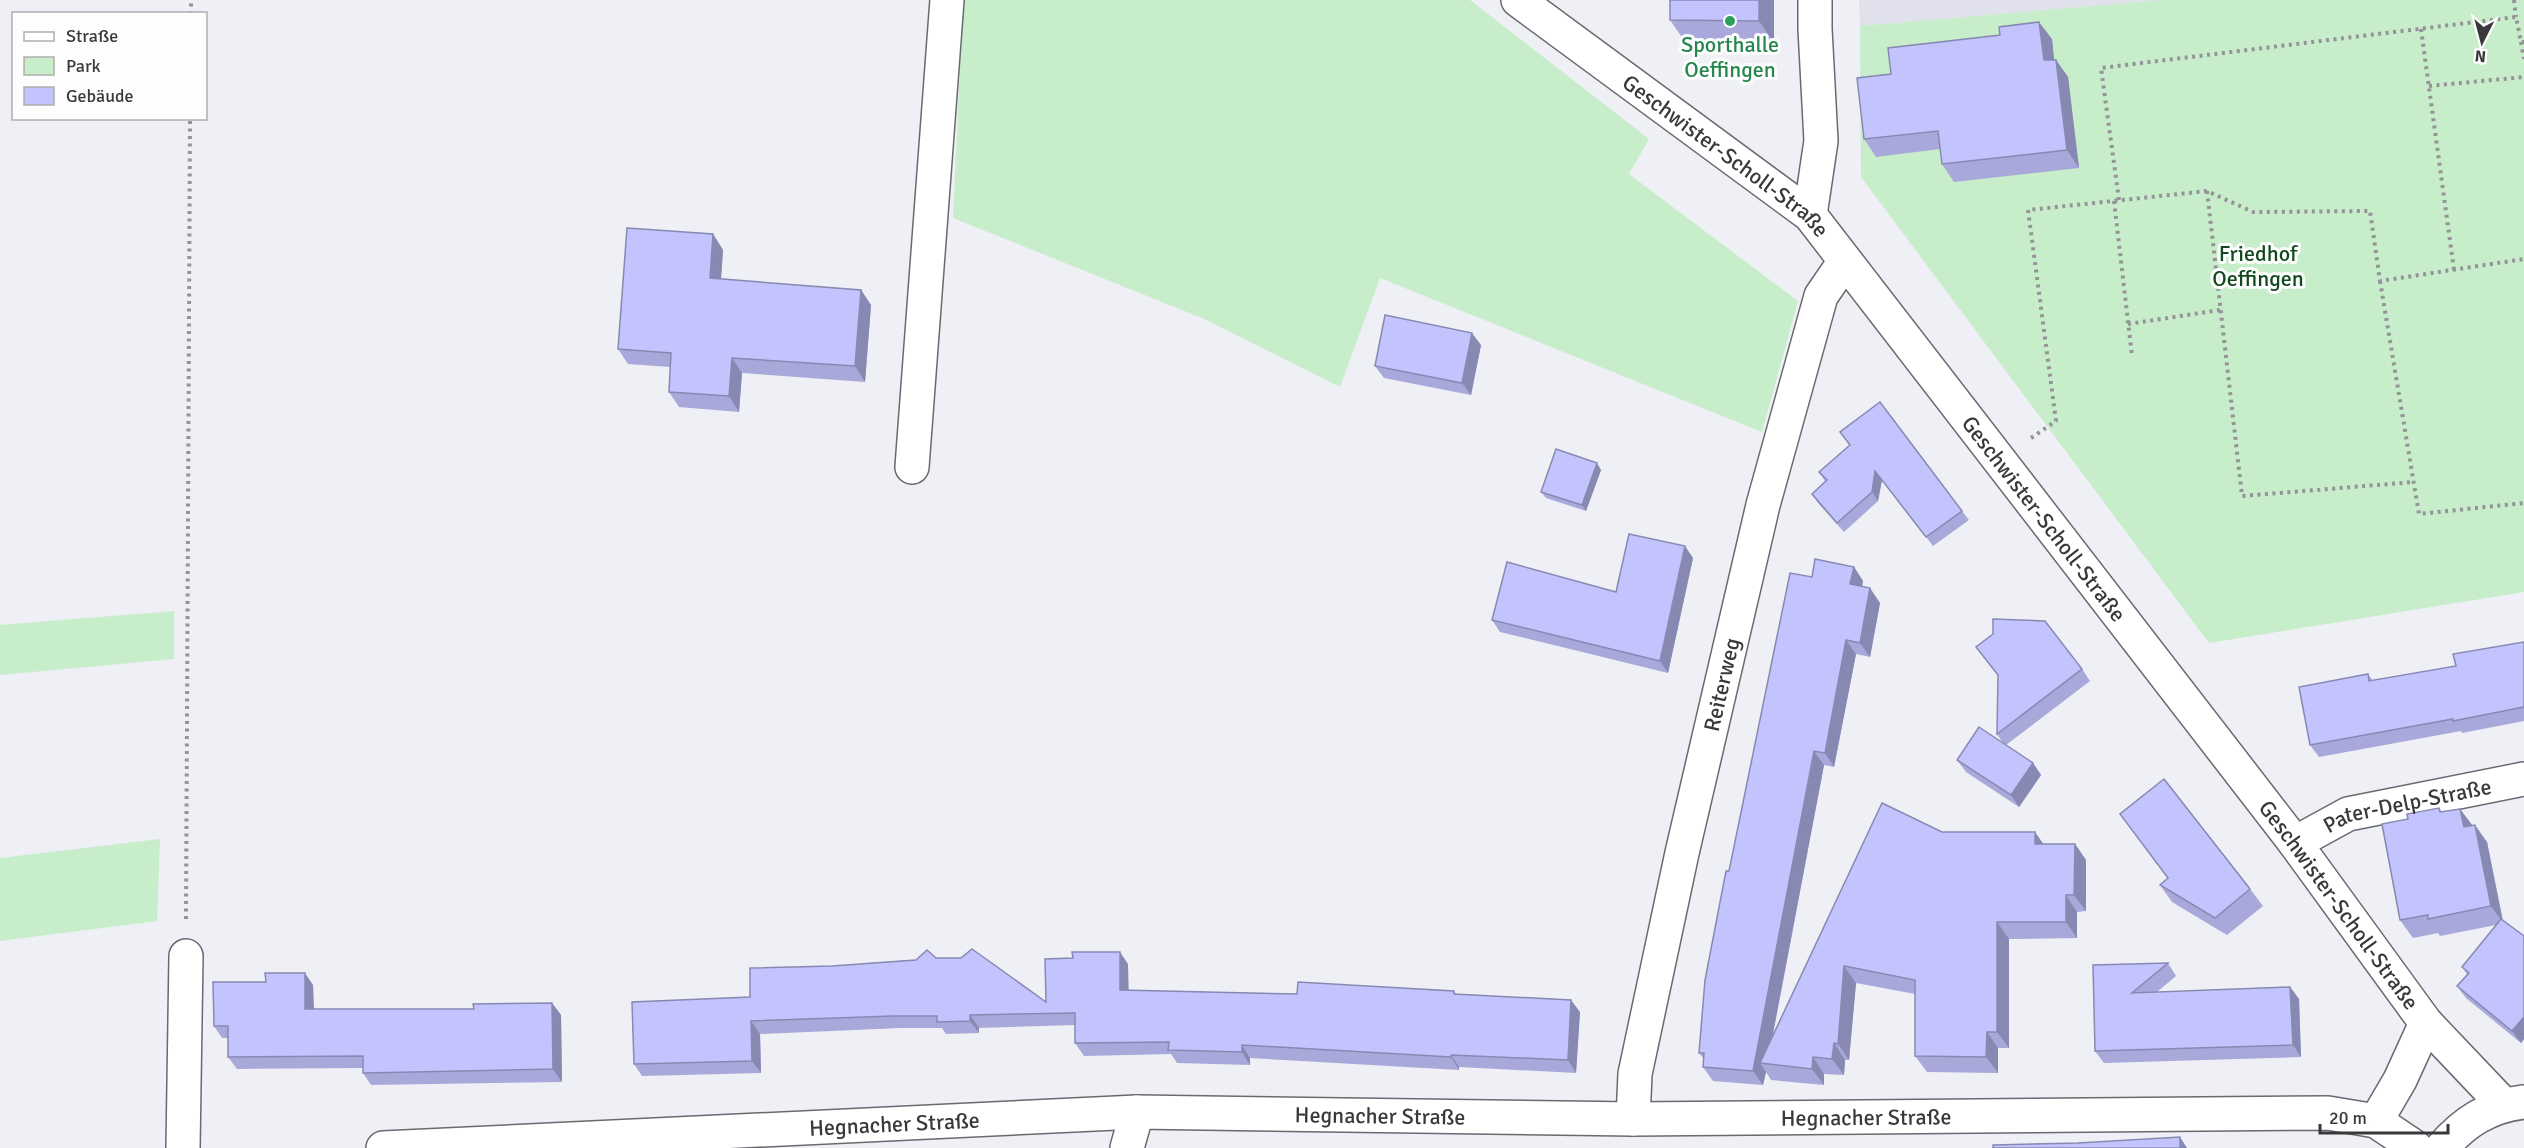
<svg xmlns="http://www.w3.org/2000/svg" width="2524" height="1148" font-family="Signika,sans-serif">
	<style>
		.built { fill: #e0e1ed }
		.green { fill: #c7edca }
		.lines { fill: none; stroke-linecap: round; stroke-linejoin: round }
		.minor-casing { stroke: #696a6f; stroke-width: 36 }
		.path { stroke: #939398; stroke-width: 4; stroke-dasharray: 3 4.5; stroke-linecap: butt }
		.minor { stroke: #fff; stroke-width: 33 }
		.wall { fill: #a8a9da }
		.shaded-wall { fill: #8889b2 }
		.building { fill: #c3c4fe; stroke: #8889b2; stroke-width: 1.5 }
		.leisure-dot { fill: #2e9e5b; stroke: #fdfdfe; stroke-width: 2 }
		.labels { text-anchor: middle; stroke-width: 6; stroke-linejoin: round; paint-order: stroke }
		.leisure-label { font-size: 22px; fill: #27864d; stroke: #fdfdfe }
		.street-label { font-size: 22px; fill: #39393b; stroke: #fdfdfe }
		.park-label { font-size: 22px; fill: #13471d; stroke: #fdfdfe }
	</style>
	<rect width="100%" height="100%" fill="#efeff6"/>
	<path class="built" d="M 1859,0 L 2160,0 L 1860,26 Z"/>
	<g class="green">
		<path d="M 963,0 L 1470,0 L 1649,139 L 1629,174 L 1798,301 L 1762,432 L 1380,278 L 1340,387 L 1202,318 L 953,218 Z"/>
		<path d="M 2160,0 L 2524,0 L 2524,592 L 2209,643 L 1861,177 L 1860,26 Z"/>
		<path d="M 174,611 L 174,659 L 0,675 L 0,625 Z"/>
		<path d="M 160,839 L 157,921 L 0,941 L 0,858 Z"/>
	</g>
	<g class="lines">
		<defs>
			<g id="minor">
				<path id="s1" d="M 1518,0 L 1810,215 L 2295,843 L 2426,1023 L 2503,1104"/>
				<path d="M 1810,215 L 1821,141 L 1815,29 L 1815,0"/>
				<path d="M 912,467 L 947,0"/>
				<path id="s2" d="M 2295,843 L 2348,814 L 2524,779"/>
				<path id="s3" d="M 1633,1119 L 1635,1074 L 1682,853 L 1763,505 L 1821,296 L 1845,261"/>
				<path d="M 2376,1121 L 2400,1080 L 2426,1023"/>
				<path d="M 183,1148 L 186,956"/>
				<path id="s4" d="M 383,1148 L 1137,1112 L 1633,1119 L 2328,1113 L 2376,1121 L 2416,1148"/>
				<path d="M 1127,1148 L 1137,1112"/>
				<path d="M 2442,1148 C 2464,1122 2489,1106 2524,1102"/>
			</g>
		</defs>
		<use href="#minor" class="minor-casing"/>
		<g class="path">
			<path d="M 2514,0 L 2516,17"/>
			<path d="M 191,14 L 191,0"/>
			<path d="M 2421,29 L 2454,270"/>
			<path d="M 2521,42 L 2524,59"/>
			<path d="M 2429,86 L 2524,77"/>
			<path d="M 2207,191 L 2242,496 L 2414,482"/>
			<path d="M 2119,200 L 2101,68 L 2516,17 L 2521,42 L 2524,42"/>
			<path d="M 2114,201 L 2132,356"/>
			<path d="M 2380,281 L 2419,514 L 2524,503"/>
			<path d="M 2128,324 L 2220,310"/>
			<path d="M 2031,438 L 2056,421 L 2028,210 L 2207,191 L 2253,212 L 2370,211 L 2380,281 L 2524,259"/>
			<path d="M 186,919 L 190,118"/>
		</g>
		<use href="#minor" class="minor"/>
	</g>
	<g class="wall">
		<path d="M 1670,0 L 1774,0 L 1774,43 L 1685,42 L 1670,20 Z"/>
		<path d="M 2052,39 L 2054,60 L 2056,60 L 2068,77 L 2079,168 L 1954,182 L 1942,164 L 1940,149 L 1876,157 L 1864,139 L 1891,74 Z"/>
		<path d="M 713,234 L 723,250 L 721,279 L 861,290 L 871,305 L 865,382 L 742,373 L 739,412 L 679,407 L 669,392 L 670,367 L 628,364 L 618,349 Z"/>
		<path d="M 1481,345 L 1471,395 L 1384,378 L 1375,366 Z"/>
		<path d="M 1840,432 L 1962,511 L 1969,520 L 1933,546 L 1882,480 L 1878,501 L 1844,532 L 1818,503 L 1812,494 L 1825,481 L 1819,472 L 1850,445 Z"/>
		<path d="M 1601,470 L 1586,511 L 1546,498 L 1541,492 Z"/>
		<path d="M 1693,558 L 1668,673 L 1500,632 L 1492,620 L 1616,592 Z"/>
		<path d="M 1854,567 L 1863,581 L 1862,587 L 1880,603 L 1870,657 L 1856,654 L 1834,767 L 1824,765 L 1773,1035 L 1942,832 L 2043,844 L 2075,844 L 2086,860 L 2086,911 L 2077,912 L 2077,938 L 2009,939 L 2009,1048 L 1998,1048 L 1998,1073 L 1927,1072 L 1915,1056 L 1915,994 L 1856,983 L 1849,1060 L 1845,1060 L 1844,1075 L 1824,1074 L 1824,1085 L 1771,1080 L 1766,1072 L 1763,1085 L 1713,1081 L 1703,1067 L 1704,1059 L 1699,1053 L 1729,871 L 1812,577 Z"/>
		<path d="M 2524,642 L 2524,721 L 2462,733 L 2461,731 L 2319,757 L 2310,745 L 2368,674 L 2373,681 L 2456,666 Z"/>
		<path d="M 1976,647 L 2082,669 L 2090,681 L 2006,745 L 2033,763 L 2041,775 L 2019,807 L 1966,772 L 1957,760 L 2003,743 L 1997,734 L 1998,676 Z"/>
		<path d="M 2439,808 L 2442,812 L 2460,809 L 2472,826 L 2487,842 L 2503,920 L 2524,936 L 2524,1039 L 2521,1043 L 2466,998 L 2457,986 L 2467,974 L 2462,967 L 2496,925 L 2440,936 L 2438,933 L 2413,938 L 2400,920 L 2408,819 Z"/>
		<path d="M 2120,814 L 2250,889 L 2263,906 L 2227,935 L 2172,902 L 2160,885 L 2168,878 Z"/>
		<path d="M 936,958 L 1046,1002 L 1128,964 L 1128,990 L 1297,994 L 1454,991 L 1456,994 L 1580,1012 L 1576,1073 L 1459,1067 L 1459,1070 L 1250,1058 L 1250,1065 L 1177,1063 L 1171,1054 L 1084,1056 L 1075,1043 L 1075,1025 L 979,1028 L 979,1033 L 946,1034 L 942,1028 L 901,1028 L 760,1034 L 761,1073 L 642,1076 L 634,1064 L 750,997 L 832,966 Z"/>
		<path d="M 2168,963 L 2176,976 L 2157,992 L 2290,987 L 2299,999 L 2301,1057 L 2104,1063 L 2095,1051 L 2093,965 Z"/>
		<path d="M 313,985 L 314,1009 L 474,1009 L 552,1003 L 561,1015 L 562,1082 L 371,1085 L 363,1073 L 363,1068 L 237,1069 L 228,1057 L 228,1038 L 222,1038 L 214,1026 Z"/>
	</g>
	<g class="shaded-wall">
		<path d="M 1759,0 L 1774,0 L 1774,43 L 1759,21 Z"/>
		<path d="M 2039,22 L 2052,39 L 2056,78 L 2044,60 Z"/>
		<path d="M 2056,60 L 2068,77 L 2079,168 L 2067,150 Z"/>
		<path d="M 713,234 L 723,250 L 720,293 L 710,278 Z"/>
		<path d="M 861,290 L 871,305 L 865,382 L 855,366 Z"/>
		<path d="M 1472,333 L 1481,345 L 1471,395 L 1462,383 Z"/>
		<path d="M 732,358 L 742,373 L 739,412 L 729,396 Z"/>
		<path d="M 1597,463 L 1601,470 L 1586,511 L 1582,505 Z"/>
		<path d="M 1875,471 L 1882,480 L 1878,501 L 1872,492 Z"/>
		<path d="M 1685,546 L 1693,558 L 1668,673 L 1660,661 Z"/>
		<path d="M 1854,567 L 1863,581 L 1860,598 L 1850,584 Z"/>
		<path d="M 1870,588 L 1880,603 L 1870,657 L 1860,643 Z"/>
		<path d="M 1846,640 L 1856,654 L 1834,767 L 1825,753 Z"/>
		<path d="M 1814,751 L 1824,765 L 1767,1064 L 1760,1063 L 1766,1072 L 1763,1085 L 1753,1071 Z"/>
		<path d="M 2033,763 L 2041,775 L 2019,807 L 2011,795 Z"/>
		<path d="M 2460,809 L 2473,826 L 2464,827 Z"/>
		<path d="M 2475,825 L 2487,842 L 2503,923 L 2491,906 Z"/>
		<path d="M 2035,832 L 2047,849 L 2035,844 Z"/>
		<path d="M 2075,844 L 2086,860 L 2086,911 L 2074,895 Z"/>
		<path d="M 2066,895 L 2077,912 L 2077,938 L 2066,922 Z"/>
		<path d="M 1997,922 L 2009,939 L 2009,1048 L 1997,1032 Z"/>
		<path d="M 1120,952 L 1128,964 L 1129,1002 L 1120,990 Z"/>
		<path d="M 1844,966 L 1856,983 L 1849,1060 L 1838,1044 Z"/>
		<path d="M 305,973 L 313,985 L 314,1021 L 305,1009 Z"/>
		<path d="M 2290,987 L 2299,999 L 2301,1057 L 2293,1045 Z"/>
		<path d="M 1571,1000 L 1580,1012 L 1576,1073 L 1568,1060 Z"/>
		<path d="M 552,1003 L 561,1015 L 562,1082 L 553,1069 Z"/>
		<path d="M 970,1015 L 979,1028 L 979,1033 L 970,1021 Z"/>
		<path d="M 2524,1017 L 2524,1039 L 2521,1043 L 2512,1031 Z"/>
		<path d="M 751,1021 L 760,1034 L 761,1073 L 752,1061 Z"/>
		<path d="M 1987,1032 L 1998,1048 L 1998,1073 L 1986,1057 Z"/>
		<path d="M 1834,1043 L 1845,1060 L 1844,1075 L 1832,1059 Z"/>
		<path d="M 1242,1045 L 1250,1058 L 1250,1065 L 1242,1052 Z"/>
		<path d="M 1451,1055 L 1459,1067 L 1459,1070 L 1451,1057 Z"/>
		<path d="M 1813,1057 L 1824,1074 L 1824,1085 L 1812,1069 Z"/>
		<path d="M 2180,1137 L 2187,1148 L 2180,1148 Z"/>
	</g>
	<g class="building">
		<path d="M 1670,0 L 1759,0 L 1759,21 L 1670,20 Z"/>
		<path d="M 2039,22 L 2044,60 L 2056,60 L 2067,150 L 1942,164 L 1938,131 L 1864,139 L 1857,78 L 1891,74 L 1888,48 L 2000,35 L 1999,27 Z"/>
		<path d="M 627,228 L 713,234 L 710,278 L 861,290 L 855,366 L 732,358 L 729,396 L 669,392 L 671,353 L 618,349 Z"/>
		<path d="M 1385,315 L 1472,333 L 1462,383 L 1375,366 Z"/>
		<path d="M 1880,402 L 1962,511 L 1926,537 L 1875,471 L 1872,492 L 1837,523 L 1812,494 L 1827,480 L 1819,472 L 1850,445 L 1840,432 Z"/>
		<path d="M 1556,449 L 1597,463 L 1582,505 L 1541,492 Z"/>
		<path d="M 1629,534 L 1685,546 L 1660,661 L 1492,620 L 1507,562 L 1616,592 Z"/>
		<path d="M 1815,559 L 1854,567 L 1850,584 L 1870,588 L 1860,643 L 1846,640 L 1825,753 L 1814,751 L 1753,1071 L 1703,1067 L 1704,1053 L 1699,1053 L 1705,980 L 1726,871 L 1729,871 L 1790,573 L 1812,577 Z"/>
		<path d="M 1993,619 L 2045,621 L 2082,669 L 1997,734 L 1998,675 L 1976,647 L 1993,634 Z"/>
		<path d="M 2524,642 L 2524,707 L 2453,721 L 2453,719 L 2310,745 L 2299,687 L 2368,674 L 2369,681 L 2456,666 L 2453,654 Z"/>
		<path d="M 1979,727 L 2033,763 L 2011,795 L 1957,760 Z"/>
		<path d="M 2164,779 L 2250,889 L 2215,918 L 2160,885 L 2168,878 L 2120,814 Z"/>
		<path d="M 1882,803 L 1942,832 L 2035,832 L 2035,844 L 2075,844 L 2074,895 L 2066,895 L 2066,922 L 1997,922 L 1997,1032 L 1987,1032 L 1986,1057 L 1915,1056 L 1915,980 L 1844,966 L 1838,1044 L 1834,1043 L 1832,1059 L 1813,1057 L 1812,1069 L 1760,1063 Z"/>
		<path d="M 2439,808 L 2440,812 L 2460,809 L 2464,827 L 2475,825 L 2491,906 L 2428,919 L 2428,915 L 2400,920 L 2382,824 L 2408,819 L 2407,814 Z"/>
		<path d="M 2501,919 L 2524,936 L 2524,1017 L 2512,1031 L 2457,986 L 2469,973 L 2462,967 Z"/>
		<path d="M 972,949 L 1046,1002 L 1045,959 L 1073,958 L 1072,952 L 1120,952 L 1120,990 L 1297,994 L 1298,982 L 1454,991 L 1454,994 L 1571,1000 L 1568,1060 L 1451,1055 L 1451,1057 L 1242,1045 L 1242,1052 L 1168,1050 L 1169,1042 L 1075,1043 L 1075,1013 L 970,1015 L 970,1021 L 937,1022 L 937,1016 L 892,1016 L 751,1021 L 752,1061 L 634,1064 L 632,1002 L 750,997 L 750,968 L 832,966 L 916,960 L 927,950 L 936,958 L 961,958 Z"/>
		<path d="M 2168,963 L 2132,993 L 2290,987 L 2293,1045 L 2095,1051 L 2093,965 Z"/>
		<path d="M 265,973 L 305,973 L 305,1009 L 474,1009 L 473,1004 L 552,1003 L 553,1069 L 363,1073 L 363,1056 L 228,1057 L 228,1026 L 214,1026 L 213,982 L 266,982 Z"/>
		<path d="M 2180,1137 L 2180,1148 L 1993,1148 L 1993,1145 L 2078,1143 Z"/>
	</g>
	<circle class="leisure-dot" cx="1730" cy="21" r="6"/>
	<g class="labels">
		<g class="leisure-label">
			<text x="1730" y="52">Sporthalle<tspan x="1730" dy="25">Oeffingen</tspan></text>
		</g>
		<g class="street-label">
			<text dy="8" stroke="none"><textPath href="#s1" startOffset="260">Geschwister-Scholl-Straße</textPath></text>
			<text dy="8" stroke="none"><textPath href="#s1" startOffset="746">Geschwister-Scholl-Straße</textPath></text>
			<text dy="8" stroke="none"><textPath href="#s3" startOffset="444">Reiterweg</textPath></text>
			<text dy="8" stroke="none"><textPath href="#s2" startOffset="120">Pater-Delp-Straße</textPath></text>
			<text dy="8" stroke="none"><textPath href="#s1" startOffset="1232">Geschwister-Scholl-Straße</textPath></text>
			<text dy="8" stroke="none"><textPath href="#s4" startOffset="998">Hegnacher Straße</textPath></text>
			<text dy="8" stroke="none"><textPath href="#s4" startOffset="1484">Hegnacher Straße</textPath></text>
			<text dy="8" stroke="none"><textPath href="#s4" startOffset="512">Hegnacher Straße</textPath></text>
		</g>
		<g class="park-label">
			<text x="2258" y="261">Friedhof<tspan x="2258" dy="25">Oeffingen</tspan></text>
		</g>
	</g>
	<rect x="12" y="12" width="195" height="108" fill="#fdfdfe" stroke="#afafb0" stroke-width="1.5"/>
	<rect x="24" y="32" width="30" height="9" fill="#ffffff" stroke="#afafb0" stroke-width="1.5"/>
	<text x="66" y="42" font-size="18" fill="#39393b">Straße</text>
	<rect x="24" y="57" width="30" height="18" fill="#c7edca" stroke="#afafb0" stroke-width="1.5"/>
	<text x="66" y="72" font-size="18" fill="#39393b">Park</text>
	<rect x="24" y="87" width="30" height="18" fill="#c3c4fe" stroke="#afafb0" stroke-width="1.5"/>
	<text x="66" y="102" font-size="18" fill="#39393b">Gebäude</text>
	<g transform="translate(2482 42) rotate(186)" stroke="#fdfdfe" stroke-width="4.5" paint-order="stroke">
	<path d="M0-4.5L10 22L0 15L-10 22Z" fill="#39393b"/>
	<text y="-9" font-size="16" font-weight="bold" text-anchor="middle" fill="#39393b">N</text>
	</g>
	<path d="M2320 1124v9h128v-9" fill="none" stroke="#39393b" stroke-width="3"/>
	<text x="2329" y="1124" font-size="18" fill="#39393b" stroke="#fdfdfe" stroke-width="4.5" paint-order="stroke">20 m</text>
</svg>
